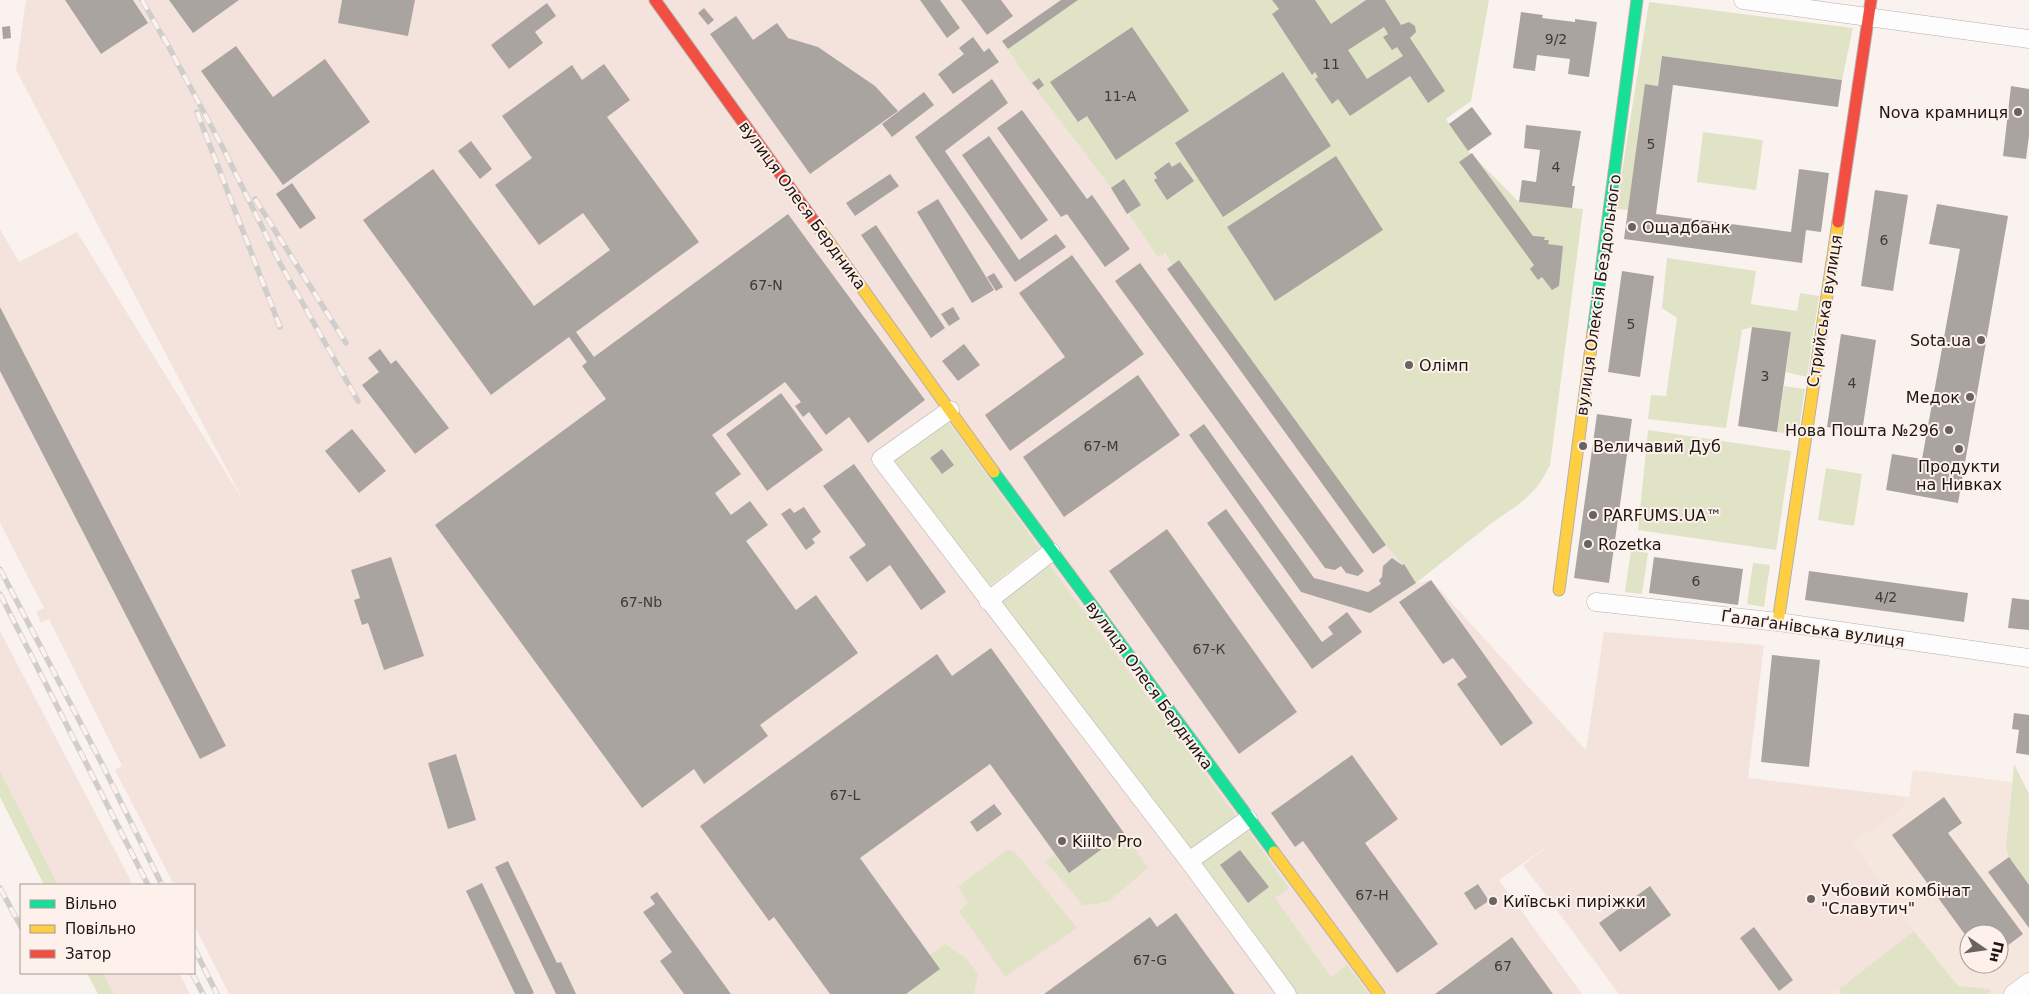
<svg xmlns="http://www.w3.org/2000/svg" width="2029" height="994" font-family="'DejaVu Sans',sans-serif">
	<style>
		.commercial { fill: #f6e7de; fill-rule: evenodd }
		.built { fill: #f4e3dd }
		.green { fill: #e1e3c7 }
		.building { fill: #aaa4a0; fill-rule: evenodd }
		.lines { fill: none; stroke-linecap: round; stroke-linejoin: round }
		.street-casing { stroke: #b7afac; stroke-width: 19 }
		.fast-casing { stroke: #b7afac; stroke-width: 13 }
		.slow-casing { stroke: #b7afac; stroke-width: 13 }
		.jam-casing { stroke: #b7afac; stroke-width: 13 }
		.street { stroke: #fefdfd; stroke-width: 18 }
		.fast { stroke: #16e098; stroke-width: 11 }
		.slow { stroke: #ffcf43; stroke-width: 11 }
		.jam { stroke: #f24e42; stroke-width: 11 }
		.rail-casing { stroke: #d0cecd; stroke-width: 5.5 }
		.rail { stroke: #fef1eb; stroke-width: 4; stroke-dasharray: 11; stroke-linecap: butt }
		.poi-dot { fill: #6a6360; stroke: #fef1eb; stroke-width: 2 }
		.labels { text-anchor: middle; stroke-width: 4; stroke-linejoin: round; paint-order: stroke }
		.number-label { font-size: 14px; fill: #403a36 }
		.poi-label { font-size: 16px; fill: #1d1613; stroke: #fef1eb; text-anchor: start }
		.street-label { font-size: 16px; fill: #1d1613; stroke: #fef1eb }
	</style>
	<rect width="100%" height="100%" fill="#faf2ef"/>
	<path class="commercial" d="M 1913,770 L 2012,782 L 2009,816 L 2029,818 L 2029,994 L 1832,994 L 1914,931 L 1852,842 L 1897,814 L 1909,797 ZM 1969,934 L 1999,934 L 1999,964 L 1969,964 Z"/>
	<g class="built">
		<path d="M 26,0 L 1078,0 L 1008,49 L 1020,68 L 1111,188 L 1159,257 L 1164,253 L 1172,265 L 1179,260 L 1386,545 L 1402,565 L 1404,564 L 1416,583 L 1431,580 L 1586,750 L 1604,632 L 1764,645 L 1748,778 L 1909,797 L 1897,814 L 1853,842 L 1914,931 L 1832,994 L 1619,994 L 1523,865 L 1554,842 L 1499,880 L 1582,994 L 229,994 L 194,925 L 194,885 L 174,885 L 115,770 L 122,766 L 49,619 L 41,623 L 36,612 L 44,608 L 0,523 L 0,229 L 19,262 L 77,232 L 244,502 L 16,70 Z"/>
		<path d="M 0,631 L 133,885 L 58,885 L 0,771 Z"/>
		<path d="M 103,973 L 179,973 L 190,994 L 114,994 Z"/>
	</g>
	<g class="green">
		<path d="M 1078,0 L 1489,0 L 1471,101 L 1446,119 L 1468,151 L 1519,202 L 1583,209 L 1550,465 C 1533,500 1517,504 1488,526 C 1464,545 1440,564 1416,583 L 1404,564 L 1402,565 L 1386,545 L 1179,260 L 1172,265 L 1165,253 L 1158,257 L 1111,188 L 1020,68 L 1008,49 Z"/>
		<path d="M 1649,2 L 1853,28 L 1842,80 L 1662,56 L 1658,86 L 1646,84 L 1628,210 L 1616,209 Z"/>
		<path d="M 1703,132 L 1763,140 L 1756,190 L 1697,182 Z"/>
		<path d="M 1667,258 L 1756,271 L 1751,304 L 1797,311 L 1800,293 L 1819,296 L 1807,377 L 1786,372 L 1791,332 L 1752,327 L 1742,330 L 1726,428 L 1648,419 L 1651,395 L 1666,396 L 1677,318 L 1662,308 Z"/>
		<path d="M 1784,386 L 1805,389 L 1798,435 L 1777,432 Z"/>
		<path d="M 948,421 L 1039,548 L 987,588 L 892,460 Z"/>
		<path d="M 1648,430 L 1791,451 L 1776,550 L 1638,530 Z"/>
		<path d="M 1826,468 L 1862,474 L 1854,526 L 1818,520 Z"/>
		<path d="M 1631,550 L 1648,553 L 1642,594 L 1625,592 Z"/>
		<path d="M 1753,563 L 1770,565 L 1764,607 L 1747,604 Z"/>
		<path d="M 1049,564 L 1237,817 L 1190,852 L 999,603 Z"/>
		<path d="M 2014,764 L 2029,794 L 2029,885 L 2009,857 L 2006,848 Z"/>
		<path d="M 0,771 L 58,885 L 44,885 L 0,797 Z"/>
		<path d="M 1247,829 L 1289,888 L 1275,898 L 1331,977 L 1347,965 L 1369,994 L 1295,994 L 1198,862 Z"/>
		<path d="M 1124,833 L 1148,868 L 1109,901 L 1097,904 L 1083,905 L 1046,862 L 1055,854 L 1069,873 Z"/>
		<path d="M 1007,850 L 1015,852 L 1077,928 L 1005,977 L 959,911 L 968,903 L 958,887 Z"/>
		<path d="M 1914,931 L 1958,986 L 1989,989 L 1991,991 L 1988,994 L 1841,994 L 1839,989 Z"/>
		<path d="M 945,944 L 967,959 L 978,974 L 974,994 L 906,994 L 940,969 L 930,955 Z"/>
		<path d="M 87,973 L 103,973 L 114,994 L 98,994 Z"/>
	</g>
	<g class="building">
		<path d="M 65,0 L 133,0 L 148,23 L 101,54 Z"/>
		<path d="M 169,0 L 239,0 L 193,33 Z"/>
		<path d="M 342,0 L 415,0 L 408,36 L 338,23 Z"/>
		<path d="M 920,0 L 940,0 L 960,28 L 947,38 Z"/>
		<path d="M 961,0 L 1001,0 L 1013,16 L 987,35 Z"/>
		<path d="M 1061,0 L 1078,0 L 1008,49 L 1002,41 Z"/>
		<path d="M 1272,0 L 1315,0 L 1331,24 L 1366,0 L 1385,0 L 1401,25 L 1409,22 L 1415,26 L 1416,32 L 1410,38 L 1445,91 L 1428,103 L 1410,76 L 1350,116 L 1338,99 L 1332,104 L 1315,79 L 1318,77 L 1315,72 L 1312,75 L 1272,14 L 1279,9 ZM 1384,27 L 1388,34 L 1383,37 L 1392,50 L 1397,47 L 1403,56 L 1367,79 L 1348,50 Z"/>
		<path d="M 547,3 L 556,16 L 535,32 L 543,43 L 509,69 L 491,45 Z"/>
		<path d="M 704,8 L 714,20 L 708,25 L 698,13 Z"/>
		<path d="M 1521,12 L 1543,15 L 1542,18 L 1575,22 L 1575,19 L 1597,22 L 1589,77 L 1568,74 L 1570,59 L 1537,55 L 1535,71 L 1513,68 Z"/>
		<path d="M 736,16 L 753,40 L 777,23 L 788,38 L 818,47 L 875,86 L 898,111 L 810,174 L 710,34 Z"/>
		<path d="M 10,26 L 11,38 L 3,39 L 2,27 Z"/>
		<path d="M 1132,27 L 1189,111 L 1116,160 L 1087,116 L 1078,122 L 1050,82 Z"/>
		<path d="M 973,37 L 984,52 L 989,48 L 999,62 L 953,94 L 938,74 L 964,54 L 959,48 Z"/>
		<path d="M 236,46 L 273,97 L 325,59 L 370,122 L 283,185 L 201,71 Z"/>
		<path d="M 1662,56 L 1842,80 L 1838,107 L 1673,85 L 1656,214 L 1791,232 L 1799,169 L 1829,173 L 1821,232 L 1806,230 L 1802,263 L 1624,239 L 1645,84 L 1658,86 Z"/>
		<path d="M 604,64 L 630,100 L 607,117 L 699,242 L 576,332 L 594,357 L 788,214 L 925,400 L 868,443 L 849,417 L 826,435 L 809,412 L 803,417 L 795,406 L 801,402 L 785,382 L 712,435 L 741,474 L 715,493 L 731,515 L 750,501 L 768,525 L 746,541 L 796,610 L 816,595 L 858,653 L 760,725 L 768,736 L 704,784 L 694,769 L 642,808 L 435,525 L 606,399 L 582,366 L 587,362 L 569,337 L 491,395 L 363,220 L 433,169 L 534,306 L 610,250 L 583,213 L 539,245 L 495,185 L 532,158 L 502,116 L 572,65 L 582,80 Z"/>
		<path d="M 1283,72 L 1331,146 L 1223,217 L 1175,143 Z"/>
		<path d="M 1039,78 L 1044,85 L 1038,90 L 1032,83 Z"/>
		<path d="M 992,79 L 1008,103 L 945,151 L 1019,260 L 1056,234 L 1066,247 L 1015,282 L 915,137 Z"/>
		<path d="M 2011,86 L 2029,89 L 2029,136 L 2026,159 L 2003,156 Z"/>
		<path d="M 924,92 L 934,105 L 892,137 L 882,124 Z"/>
		<path d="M 1472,107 L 1492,134 L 1468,151 L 1449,124 Z"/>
		<path d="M 1022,110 L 1087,199 L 1092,195 L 1130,249 L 1105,267 L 1067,214 L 1061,217 L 997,128 Z"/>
		<path d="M 1526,125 L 1581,131 L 1572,186 L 1575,186 L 1572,208 L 1519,202 L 1522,180 L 1536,182 L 1540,150 L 1524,148 Z"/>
		<path d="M 989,136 L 1048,220 L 1021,240 L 962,155 Z"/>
		<path d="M 471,141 L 492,169 L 480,179 L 458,151 Z"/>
		<path d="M 1472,153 L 1533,236 L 1545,237 L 1544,240 L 1549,240 L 1548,244 L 1563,246 L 1559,286 L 1552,290 L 1542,277 L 1538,280 L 1530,269 L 1534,265 L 1459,162 Z"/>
		<path d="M 1336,156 L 1383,230 L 1275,301 L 1227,227 Z"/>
		<path d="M 1169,162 L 1172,167 L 1180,162 L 1194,181 L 1167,200 L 1154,180 L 1157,178 L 1154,173 Z"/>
		<path d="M 890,174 L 899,186 L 855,216 L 846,203 Z"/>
		<path d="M 1124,179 L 1141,205 L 1127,214 L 1111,188 Z"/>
		<path d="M 292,183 L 316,218 L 300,229 L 276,194 Z"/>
		<path d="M 1875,190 L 1908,195 L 1893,291 L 1861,286 Z"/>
		<path d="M 938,199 L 994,290 L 972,303 L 917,212 Z"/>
		<path d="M 1937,204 L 2008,216 L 1958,503 L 1886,490 L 1892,454 L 1922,459 L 1960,249 L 1929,244 Z"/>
		<path d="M 876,225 L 945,328 L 931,338 L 861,235 Z"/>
		<path d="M 1072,255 L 1144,354 L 1010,451 L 985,415 L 1065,357 L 1019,293 Z"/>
		<path d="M 1179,260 L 1386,545 L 1373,554 L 1167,269 Z"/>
		<path d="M 1140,263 L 1364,571 L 1358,576 L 1346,573 L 1341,566 L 1335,570 L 1325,568 L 1115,281 Z"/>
		<path d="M 1622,271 L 1654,276 L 1640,377 L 1608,372 Z"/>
		<path d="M 994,273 L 1003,287 L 996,291 L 987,277 Z"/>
		<path d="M 0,307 L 226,746 L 200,759 L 0,371 Z"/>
		<path d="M 953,307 L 960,319 L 949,326 L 941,314 Z"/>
		<path d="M 1752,327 L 1791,332 L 1777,432 L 1738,426 Z"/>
		<path d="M 1841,334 L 1876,340 L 1862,432 L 1827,427 Z"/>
		<path d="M 964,344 L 980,365 L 958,381 L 942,361 Z"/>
		<path d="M 380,349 L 391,364 L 396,360 L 449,428 L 415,454 L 362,385 L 379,372 L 368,358 Z"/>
		<path d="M 1138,375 L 1180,435 L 1064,517 L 1023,457 Z"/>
		<path d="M 781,393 L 823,450 L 767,491 L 726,434 Z"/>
		<path d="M 1597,414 L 1632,419 L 1609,583 L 1574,578 Z"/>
		<path d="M 1204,424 L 1314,578 L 1368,592 L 1381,584 L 1379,580 L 1382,577 L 1383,566 L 1392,558 L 1402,565 L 1404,564 L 1416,583 L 1370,613 L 1301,592 L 1189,435 Z"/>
		<path d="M 352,429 L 386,471 L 359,493 L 325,451 Z"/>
		<path d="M 942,449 L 954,465 L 942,474 L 930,458 Z"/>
		<path d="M 854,464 L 946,592 L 921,610 L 890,565 L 867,582 L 849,557 L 866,545 L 823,486 Z"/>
		<path d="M 804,507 L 821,532 L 812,539 L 815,543 L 806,550 L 781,514 L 790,508 L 794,513 Z"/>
		<path d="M 1226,509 L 1322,642 L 1333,634 L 1328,627 L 1347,612 L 1362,632 L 1312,669 L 1207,523 Z"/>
		<path d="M 1167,529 L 1297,712 L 1239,754 L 1109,571 Z"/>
		<path d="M 391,557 L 424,656 L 384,670 L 368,623 L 362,625 L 354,600 L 360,598 L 351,570 Z"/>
		<path d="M 1654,557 L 1743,569 L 1738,605 L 1649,593 Z"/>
		<path d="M 1809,571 L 1968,593 L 1964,622 L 1805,600 Z"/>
		<path d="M 1431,580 L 1533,723 L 1501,746 L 1457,684 L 1467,677 L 1453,658 L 1443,664 L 1399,602 Z"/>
		<path d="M 2012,598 L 2029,600 L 2029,630 L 2008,628 Z"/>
		<path d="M 991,648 L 1124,833 L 1069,873 L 990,764 L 860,858 L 940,969 L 906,994 L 830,994 L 774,917 L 769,921 L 700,826 L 937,654 L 952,676 Z"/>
		<path d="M 1772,655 L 1820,660 L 1809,767 L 1761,762 Z"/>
		<path d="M 2014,713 L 2029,715 L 2029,755 L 2016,753 L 2019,730 L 2012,729 Z"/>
		<path d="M 456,754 L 476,820 L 448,829 L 428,763 Z"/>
		<path d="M 1352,755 L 1398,819 L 1365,843 L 1438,944 L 1397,973 L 1303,841 L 1295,847 L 1271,813 Z"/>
		<path d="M 1944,797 L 1962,823 L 1948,833 L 2023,934 L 1999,952 L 1999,934 L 1969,934 L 1969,940 L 1892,835 Z"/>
		<path d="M 994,804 L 1002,814 L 977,832 L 970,822 Z"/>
		<path d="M 1240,850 L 1269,887 L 1248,903 L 1220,865 Z"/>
		<path d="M 2009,857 L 2029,885 L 2029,928 L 1988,872 Z"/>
		<path d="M 508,861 L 557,963 L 561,962 L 576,994 L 556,994 L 495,867 Z"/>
		<path d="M 482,883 L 534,993 L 532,994 L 515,994 L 466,891 Z"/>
		<path d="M 1478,884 L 1489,901 L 1475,910 L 1464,893 Z"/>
		<path d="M 1650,886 L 1671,915 L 1620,952 L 1599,923 Z"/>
		<path d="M 657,892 L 731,994 L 684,994 L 660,961 L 672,952 L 643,912 L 655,904 L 650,897 Z"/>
		<path d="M 1176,913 L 1235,994 L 1044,994 L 1150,917 L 1157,927 Z"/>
		<path d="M 1754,927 L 1793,980 L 1779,991 L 1740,938 Z"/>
		<path d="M 1512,937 L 1553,994 L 1435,994 Z"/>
	</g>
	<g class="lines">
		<defs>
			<g id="street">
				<path d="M 1743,0 L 2029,39"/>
				<path d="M 950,410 L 881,459 L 1189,861 L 1287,994"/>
				<path d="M 988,601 L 1051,552"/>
				<path d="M 1596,602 L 1778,622 L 2029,658"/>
				<path d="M 1189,861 L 1248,819"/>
				<path d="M 2013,994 L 2029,982"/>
			</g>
			<g id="fast">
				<path d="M 1593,332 L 1637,0"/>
				<path d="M 994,472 L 1274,852"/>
			</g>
			<g id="slow">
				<path d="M 814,221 L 994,472"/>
				<path d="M 1559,590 L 1593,332"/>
				<path d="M 1778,622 L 1838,222"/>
				<path d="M 1274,852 L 1379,994"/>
			</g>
			<g id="jam">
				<path d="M 655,0 L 814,221"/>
				<path d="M 1838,222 L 1871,0"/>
			</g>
		</defs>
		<use href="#street" class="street-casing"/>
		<use href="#fast" class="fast-casing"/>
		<use href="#slow" class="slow-casing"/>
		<use href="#jam" class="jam-casing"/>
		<use href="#street" class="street"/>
		<use href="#fast" class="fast"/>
		<use href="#slow" class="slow"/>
		<use href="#jam" class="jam"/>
		<defs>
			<g id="rail">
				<path d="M 142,0 L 165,41"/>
				<path d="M 163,36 L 224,150 L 281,265 L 358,401"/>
				<path d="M 197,112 L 280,327"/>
				<path d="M 255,199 L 346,343"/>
				<path d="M 0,569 L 102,764 L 162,885"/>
				<path d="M 0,594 L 148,885"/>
				<path d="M 0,888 L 21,927"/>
				<path d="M 194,948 L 217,994"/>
				<path d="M 192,973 L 203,994"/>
			</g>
		</defs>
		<use href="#rail" class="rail-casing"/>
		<use href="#rail" class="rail"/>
	</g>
	<g class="poi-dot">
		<circle cx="2018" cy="112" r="5"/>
		<circle cx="1632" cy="227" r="5"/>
		<circle cx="1981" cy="340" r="5"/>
		<circle cx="1409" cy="365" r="5"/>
		<circle cx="1970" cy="397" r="5"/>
		<circle cx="1949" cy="430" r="5"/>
		<circle cx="1583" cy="446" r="5"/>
		<circle cx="1959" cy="449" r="5"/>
		<circle cx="1593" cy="515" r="5"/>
		<circle cx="1588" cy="544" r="5"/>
		<circle cx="1062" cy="841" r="5"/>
		<circle cx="1811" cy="899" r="5"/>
		<circle cx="1493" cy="901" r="5"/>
	</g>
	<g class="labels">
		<g class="number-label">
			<text x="1556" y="44">9/2</text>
			<text x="1331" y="69">11</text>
			<text x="1120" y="101">11-А</text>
			<text x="1651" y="149">5</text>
			<text x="1556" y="172">4</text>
			<text x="1884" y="245">6</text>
			<text x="766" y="290">67-N</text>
			<text x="1631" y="329">5</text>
			<text x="1765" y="381">3</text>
			<text x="1852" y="388">4</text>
			<text x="1101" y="451">67-М</text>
			<text x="1696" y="586">6</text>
			<text x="1886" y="602">4/2</text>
			<text x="641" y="607">67-Nb</text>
			<text x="1209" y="654">67-К</text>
			<text x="845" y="800">67-L</text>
			<text x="1372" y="900">67-Н</text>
			<text x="1150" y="965">67-G</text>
			<text x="1503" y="971">67</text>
		</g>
		<g class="poi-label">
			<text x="2008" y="118" text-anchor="end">Nova крамниця</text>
			<text x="1642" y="233">Ощадбанк</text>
			<text x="1971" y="346" text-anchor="end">Sota.ua</text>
			<text x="1419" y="371">Олімп</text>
			<text x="1960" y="403" text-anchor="end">Медок</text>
			<text x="1939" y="436" text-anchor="end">Нова Пошта №296</text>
			<text x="1593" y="452">Величавий Дуб</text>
			<text x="1959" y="472" text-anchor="middle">Продукти<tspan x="1959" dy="18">на Нивках</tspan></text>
			<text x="1603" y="521">PARFUMS.UA™</text>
			<text x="1598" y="550">Rozetka</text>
			<text x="1072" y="847">Kiilto Pro</text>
			<text x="1821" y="896">Учбовий комбінат<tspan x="1821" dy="18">"Славутич"</tspan></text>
			<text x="1503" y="907">Київські пиріжки</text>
		</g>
		<g class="street-label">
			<text transform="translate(803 205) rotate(54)" y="6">вулиця Олеся Бердника</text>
			<text transform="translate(1598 295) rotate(-82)" y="6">вулиця Олексія Бездольного</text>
			<text transform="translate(1824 311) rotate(-81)" y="6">Стрийська вулиця</text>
			<text transform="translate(1813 628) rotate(8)" y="6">Ґалаґанівська вулиця</text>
			<text transform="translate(1150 685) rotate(54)" y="6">вулиця Олеся Бердника</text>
		</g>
	</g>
	<rect x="20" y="884" width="175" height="90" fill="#fef1eb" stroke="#a49995"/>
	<rect x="30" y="900" width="25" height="8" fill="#16e098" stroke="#a49995"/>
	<text x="65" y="909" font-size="15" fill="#1d1613">Вільно</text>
	<rect x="30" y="925" width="25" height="8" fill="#ffcf43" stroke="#a49995"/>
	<text x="65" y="934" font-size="15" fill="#1d1613">Повільно</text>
	<rect x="30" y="950" width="25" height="8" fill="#f24e42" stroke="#a49995"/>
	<text x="65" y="959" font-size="15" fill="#1d1613">Затор</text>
	<g transform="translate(1984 949) rotate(103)"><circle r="24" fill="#fef1eb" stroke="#a49995"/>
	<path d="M0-4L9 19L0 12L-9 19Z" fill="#6a6360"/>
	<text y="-8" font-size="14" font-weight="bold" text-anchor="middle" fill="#1d1613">Пн</text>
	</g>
</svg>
